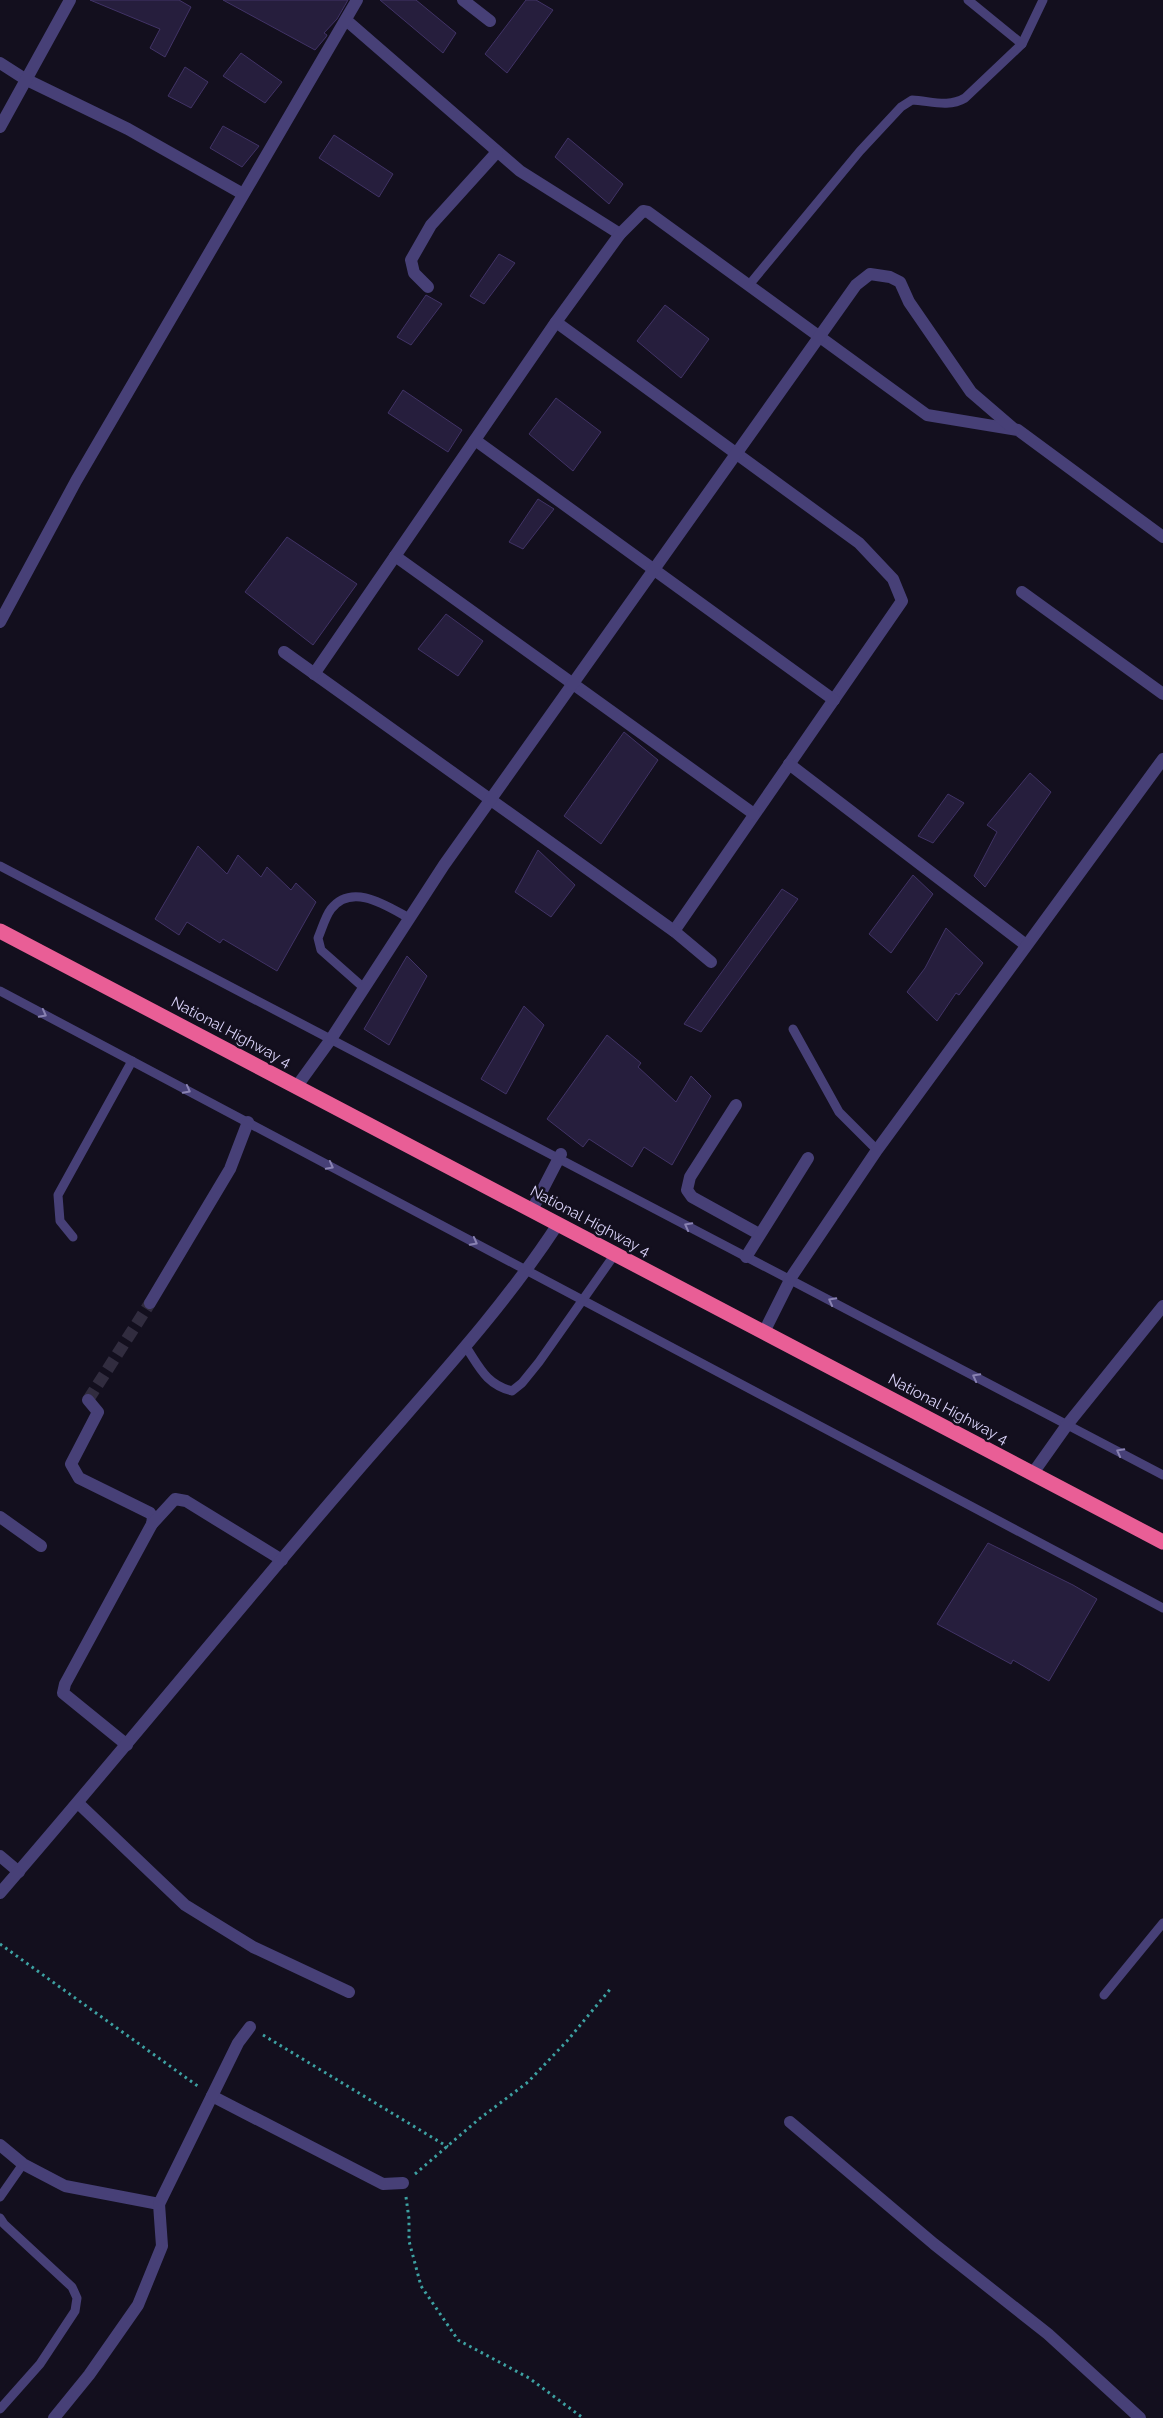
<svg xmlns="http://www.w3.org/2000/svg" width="1163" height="2418" font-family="Raleway,sans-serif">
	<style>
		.building { fill: #261e3d; stroke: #413366 }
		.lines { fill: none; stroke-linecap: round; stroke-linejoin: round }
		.street-tunnel { stroke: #312c3f; stroke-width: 12; stroke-dasharray: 12 6; stroke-linecap: butt }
		.path { stroke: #3da1a2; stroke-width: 3; stroke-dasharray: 2.5 4; stroke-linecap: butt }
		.lane { stroke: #474077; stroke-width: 9 }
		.street { stroke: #474077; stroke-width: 12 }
		.highway { stroke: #e95e96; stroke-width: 15 }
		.oneway { stroke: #8982b2 }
		.labels { text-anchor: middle; stroke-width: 5; stroke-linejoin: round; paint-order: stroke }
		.street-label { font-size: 15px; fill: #dad3f9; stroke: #130f1e }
	</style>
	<rect width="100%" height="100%" fill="#130f1e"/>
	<g class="building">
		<path d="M 90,0 L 179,0 L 191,7 L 165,57 L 150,48 L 160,29 Z"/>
		<path d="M 223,0 L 348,0 L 337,19 L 324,33 L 327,35 L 326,37 L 315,50 Z"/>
		<path d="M 380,0 L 416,0 L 456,33 L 443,53 Z"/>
		<path d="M 526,0 L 536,0 L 553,10 L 507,73 L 485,54 Z"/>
		<path d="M 241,53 L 282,82 L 265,103 L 223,76 Z"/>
		<path d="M 185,67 L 208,82 L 191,108 L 168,96 Z"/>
		<path d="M 223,126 L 259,146 L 242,167 L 210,148 Z"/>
		<path d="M 334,135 L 393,174 L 379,197 L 319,158 Z"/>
		<path d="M 568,138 L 623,184 L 609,204 L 555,157 Z"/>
		<path d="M 499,254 L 515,263 L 484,304 L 470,296 Z"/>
		<path d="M 426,295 L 442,304 L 411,345 L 397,337 Z"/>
		<path d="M 665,305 L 709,339 L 681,378 L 637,341 Z"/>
		<path d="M 403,390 L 462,430 L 448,452 L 388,413 Z"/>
		<path d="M 556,398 L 601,432 L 573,471 L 529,434 Z"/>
		<path d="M 538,499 L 554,509 L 523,549 L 509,542 Z"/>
		<path d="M 287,537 L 357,584 L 313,645 L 245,592 Z"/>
		<path d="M 446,614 L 483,641 L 458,676 L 418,649 Z"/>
		<path d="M 624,732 L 658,760 L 601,844 L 564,816 Z"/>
		<path d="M 1030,773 L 1051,792 L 985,887 L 974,876 L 997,832 L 987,825 Z"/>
		<path d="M 948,794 L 964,803 L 933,843 L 918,836 Z"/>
		<path d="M 198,846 L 227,874 L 238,855 L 261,877 L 267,867 L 291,890 L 296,883 L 316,902 L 277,971 L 223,939 L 220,943 L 187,922 L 179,935 L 155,919 Z"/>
		<path d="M 538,850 L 575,885 L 551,917 L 515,892 Z"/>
		<path d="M 913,875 L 933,894 L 891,953 L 869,934 Z"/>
		<path d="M 782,889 L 798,899 L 701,1032 L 684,1024 Z"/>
		<path d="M 946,928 L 983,963 L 959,995 L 956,993 L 937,1021 L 907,992 L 925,968 Z"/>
		<path d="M 407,956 L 427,976 L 389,1045 L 364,1029 Z"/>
		<path d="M 524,1006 L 544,1025 L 506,1094 L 481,1079 Z"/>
		<path d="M 607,1035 L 641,1063 L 638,1067 L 676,1102 L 691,1076 L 711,1096 L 672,1165 L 644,1147 L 632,1167 L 589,1139 L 583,1147 L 547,1119 Z"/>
		<path d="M 988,1543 L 1073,1585 L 1097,1599 L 1049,1681 L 1013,1660 L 1011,1664 L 937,1624 Z"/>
	</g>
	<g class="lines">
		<path class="street-tunnel" d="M 88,1400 L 150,1303"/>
		<g class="path">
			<path d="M 0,1944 L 199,2087"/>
			<path d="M 263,2035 L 448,2147"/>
			<path d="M 415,2174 L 479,2119 L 528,2082 L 567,2041 L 612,1987"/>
			<path d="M 406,2197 L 409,2219 L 409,2241 L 421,2286 L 458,2340 L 529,2378 L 583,2418"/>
		</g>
		<g class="lane">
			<path d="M 968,0 L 1022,44"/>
			<path d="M 749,285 L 860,151 L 901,107 L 912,100 C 931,101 948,108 965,98 L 1022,44 L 1043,0"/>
			<path d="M 0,866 L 1163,1475"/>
			<path d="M 364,988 L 321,950 L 318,938 C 322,929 325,917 331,909 C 352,882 387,906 409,918"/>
			<path d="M 0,991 L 1163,1608"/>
			<path d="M 793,1029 L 839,1112 L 877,1150"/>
			<path d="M 73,1237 L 60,1221 L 58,1195 L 132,1061"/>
			<path d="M 466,1347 C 480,1368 486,1384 512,1391 L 522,1383 L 539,1362 L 615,1254"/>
			<path d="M 1104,1995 L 1163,1923"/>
			<path d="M 0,2197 L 23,2164"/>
			<path d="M 0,2218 L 4,2224 L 72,2287 L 77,2298 L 75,2311 L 40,2364 L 0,2409"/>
		</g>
		<g class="street">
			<path d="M 463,0 L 490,21"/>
			<path d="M 346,20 L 520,171 L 620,234"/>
			<path d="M 0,63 L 25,79 L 128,129 L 243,194"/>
			<path d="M 0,127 L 70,0"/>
			<path d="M 428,287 L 414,273 L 411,260 L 431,225 L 497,152"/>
			<path d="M 556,322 L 859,543 L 893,579 L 902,601 L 674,931"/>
			<path d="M 475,440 L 834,700"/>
			<path d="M 395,556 L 754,814"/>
			<path d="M 1022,592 L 1163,694"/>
			<path d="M 0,622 L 76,481 L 357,0"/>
			<path d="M 284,652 L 674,931 L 711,962"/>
			<path d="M 314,674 L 556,322 L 620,234 L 643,211 L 648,212 L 927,415 L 1018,430 L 1163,537"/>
			<path d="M 789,764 L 1026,945"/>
			<path d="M 297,1086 L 331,1039 L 444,865 L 856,285 L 870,274 L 890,277 L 900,282 L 909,302 L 971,392 L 1014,429"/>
			<path d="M 736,1105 L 690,1177 L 687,1190 L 692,1197 L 759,1234"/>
			<path d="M 532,1210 L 561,1154"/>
			<path d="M 746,1257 L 808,1158"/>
			<path d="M 150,1303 L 230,1169 L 248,1122"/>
			<path d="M 764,1332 L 792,1276 L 877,1150 L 1163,759"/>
			<path d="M 88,1400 L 98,1412 L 71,1464 L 79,1478 L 150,1513 L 153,1517 L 152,1524 L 65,1684 L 63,1693 L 127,1745"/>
			<path d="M 1033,1473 L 1067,1425 L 1163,1306"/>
			<path d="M 0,1517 L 41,1546"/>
			<path d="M 152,1524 L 175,1499 L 186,1501 L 282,1560"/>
			<path d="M 78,1803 L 185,1905 L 253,1947 L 349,1992"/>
			<path d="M 0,1856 L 19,1872"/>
			<path d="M 0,1893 C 116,1759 229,1620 345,1485 C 418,1399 496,1319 558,1224"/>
			<path d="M 212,2096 L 383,2184 L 403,2183"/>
			<path d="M 790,2122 L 934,2244 L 1048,2334 L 1140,2418"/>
			<path d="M 0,2145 L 23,2164 L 65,2186 L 159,2204 L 162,2246 L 138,2305 L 89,2375 L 54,2418"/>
			<path d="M 159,2204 L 238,2043 L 250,2027"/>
		</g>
		<path class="highway" d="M 0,931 L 1163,1542"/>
	</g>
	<defs><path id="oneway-chevron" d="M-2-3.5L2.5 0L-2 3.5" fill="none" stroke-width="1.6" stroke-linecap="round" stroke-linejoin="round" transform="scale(1.25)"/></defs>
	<g class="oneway">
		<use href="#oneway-chevron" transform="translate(43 1014) rotate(28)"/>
		<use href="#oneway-chevron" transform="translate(187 1090) rotate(28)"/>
		<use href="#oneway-chevron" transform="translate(330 1166) rotate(28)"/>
		<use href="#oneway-chevron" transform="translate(688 1226) rotate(-152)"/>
		<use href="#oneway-chevron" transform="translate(474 1242) rotate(28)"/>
		<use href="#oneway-chevron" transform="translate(832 1301) rotate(-152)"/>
		<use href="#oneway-chevron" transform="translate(976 1377) rotate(-152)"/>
		<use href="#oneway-chevron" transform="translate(1120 1452) rotate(-152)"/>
	</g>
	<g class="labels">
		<g class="street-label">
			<text transform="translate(231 1032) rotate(28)" y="5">National Highway 4</text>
			<text transform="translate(590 1221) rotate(28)" y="5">National Highway 4</text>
			<text transform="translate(948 1409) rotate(28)" y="5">National Highway 4</text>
		</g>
	</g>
</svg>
